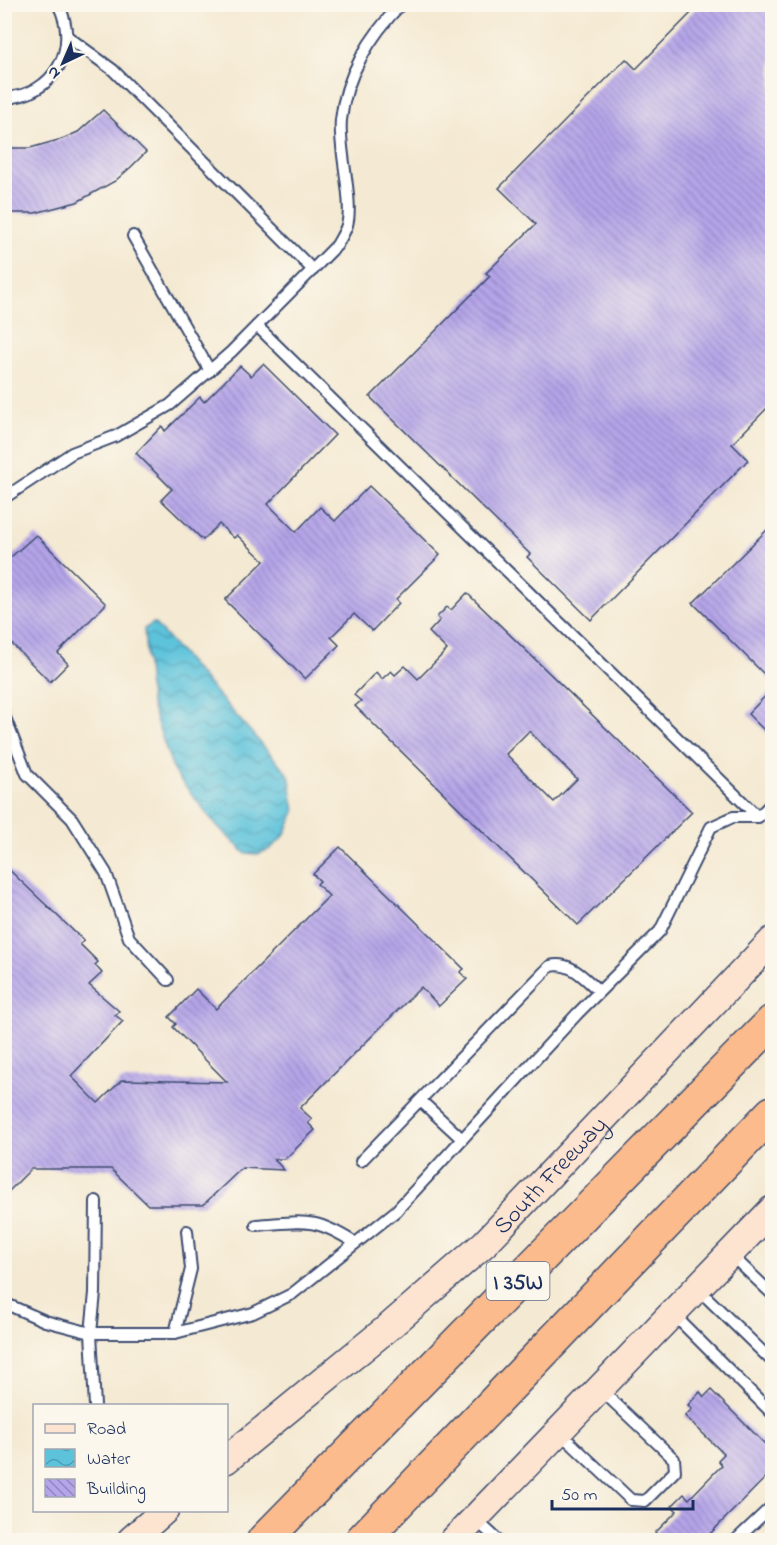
<svg xmlns="http://www.w3.org/2000/svg" width="777" height="1545" font-family="'Indie Flower',sans-serif">
	<style>
		.water { fill: url(#water-waves); stroke: #3c799c; stroke-width: 1.5 }
		.building { fill: url(#building-back-hatch); fill-rule: evenodd }
		.lines { fill: none; stroke-linecap: round; stroke-linejoin: round }
		.service-casing { stroke: #3c4b6f; stroke-width: 14 }
		.secondary-casing { stroke: #3c4b6f; stroke-width: 30 }
		.motorway-casing { stroke: #3c4b6f; stroke-width: 36 }
		.service { stroke: #fff; stroke-width: 10 }
		.secondary { stroke: #fde4d1; stroke-width: 27 }
		.motorway { stroke: #fbbb8c; stroke-width: 33 }
		.labels { text-anchor: middle; stroke-width: 4.5; stroke-linejoin: round; paint-order: stroke }
		.shield { fill: #fbf7ec; stroke: #5e6b89; stroke-width: 1.5 }
		.shield-label { font-size: 22px; font-weight: bold; fill: #1b2f5e }
		.street-label { font-size: 24px; fill: #1b2f5e; stroke: #fbf7ec }
	</style>
	<defs>
		<pattern id="water-waves" width="16" height="10" patternUnits="userSpaceOnUse" patternTransform="scale(1.5)"><rect width="16" height="10" fill="#5dc3db"/><path d="M0 5q4-4 8 0t8 0" fill="none" stroke="#4c9fb5"/></pattern>
		<pattern id="building-back-hatch" width="6" height="6" patternUnits="userSpaceOnUse" patternTransform="scale(1.5)"><rect width="6" height="6" fill="#b5a4e9"/><path d="M-1 5l2 2M0 0l6 6M5-1l2 2" fill="none" stroke="#9286c0"/></pattern>
	</defs>
	<rect width="100%" height="100%" fill="#fbf7ec"/>
	<filter id="ink" filterUnits="userSpaceOnUse"><feTurbulence type="fractalNoise" baseFrequency=".0167" numOctaves="2"/><feDisplacementMap in="SourceGraphic" scale="12" xChannelSelector="R" yChannelSelector="G"/><feConvolveMatrix kernelMatrix="1 2 1 2 8 2 1 2 1" color-interpolation-filters="sRGB"/></filter>
	<filter id="wash" filterUnits="userSpaceOnUse"><feTurbulence type="fractalNoise" baseFrequency=".008" numOctaves="4" result="noise"/><feDisplacementMap in="SourceGraphic" scale="24" xChannelSelector="R" yChannelSelector="G"/><feGaussianBlur stdDeviation="1.35" result="paint"/><feColorMatrix in="noise" values="0 0 0 0 0 0 0 0 0 0 0 0 0 0 0 0 0 1.4 0 .05"/><feComposite in="paint" operator="in"/></filter>
	<g filter="url(#wash)">
		<rect width="100%" height="100%" fill="#f4e9d2"/>
		<path class="water" d="M 154,623 L 289,775 L 295,812 L 284,836 L 270,849 L 258,854 L 245,853 L 216,825 L 174,772 L 150,702 L 144,629 Z"/>
		<g id="blocks">
			<g class="building">
				<path d="M 700,4 L 772,4 L 772,403 L 732,444 L 748,460 L 591,620 L 527,557 L 530,554 L 370,397 L 490,276 L 486,273 L 536,224 L 499,188 L 626,59 L 636,69 Z"/>
				<path d="M 103,110 L 146,152 L 131,167 L 115,181 L 77,202 L 35,213 L 4,213 L 4,148 L 30,148 L 62,139 L 78,132 Z"/>
				<path d="M 263,364 L 335,435 L 268,504 L 296,532 L 320,507 L 335,521 L 369,486 L 440,555 L 396,599 L 399,603 L 372,631 L 354,614 L 331,637 L 339,645 L 305,679 L 225,600 L 264,561 L 237,535 L 234,538 L 219,524 L 203,540 L 161,500 L 172,489 L 136,453 L 162,426 L 165,431 L 200,397 L 204,402 L 240,366 L 251,376 Z"/>
				<path d="M 772,525 L 772,682 L 693,603 Z"/>
				<path d="M 36,535 L 106,604 L 58,653 L 68,664 L 50,682 L 4,636 L 4,563 Z"/>
				<path d="M 467,593 L 692,812 L 578,925 L 355,706 L 361,701 L 354,695 L 376,672 L 382,679 L 391,671 L 395,675 L 405,666 L 418,679 L 447,650 L 429,632 L 440,620 L 437,617 L 447,607 L 451,610 ZM 529,731 L 577,779 L 554,802 L 506,754 Z"/>
				<path d="M 772,689 L 772,738 L 748,714 Z"/>
				<path d="M 340,847 L 464,969 L 460,972 L 467,979 L 439,1006 L 421,987 L 300,1108 L 312,1119 L 308,1123 L 315,1130 L 285,1159 L 274,1159 L 284,1170 L 242,1168 L 203,1205 L 148,1205 L 111,1169 L 31,1169 L 4,1196 L 4,865 L 84,941 L 80,944 L 98,962 L 95,965 L 102,973 L 89,985 L 119,1011 L 115,1015 L 123,1021 L 71,1076 L 98,1103 L 122,1080 L 227,1082 L 173,1027 L 176,1024 L 169,1017 L 196,989 L 216,1009 L 329,896 L 317,884 L 320,881 L 313,874 Z"/>
				<path d="M 711,1390 L 772,1451 L 772,1471 L 704,1540 L 662,1540 L 655,1533 L 677,1511 L 672,1506 L 684,1494 L 689,1499 L 722,1465 L 718,1460 L 724,1454 L 685,1416 L 692,1409 L 688,1405 L 700,1392 L 704,1397 Z"/>
			</g>
		</g>
	</g>
	<g filter="url(#ink)">
		<use href="#blocks" fill-opacity="0" stroke="#3c4b6f" stroke-width="1.5"/>
		<g class="lines">
			<defs>
				<g id="service">
					<path d="M 68,37 L 113,70 L 313,270"/>
					<path d="M 4,98 C 54,96 81,48 58,4"/>
					<path d="M 133,236 L 210,371"/>
					<path d="M 257,326 L 758,817"/>
					<path d="M 4,498 L 72,453 L 116,436 L 170,405 L 231,352 L 337,245 C 340,239 345,232 347,225 C 354,201 338,148 341,120 C 345,76 371,35 401,4"/>
					<path d="M 4,715 L 27,774 L 72,819 L 106,873 L 129,938 L 168,980"/>
					<path d="M 421,1101 L 462,1139"/>
					<path d="M 361,1161 L 550,966 C 571,961 584,978 599,991"/>
					<path d="M 256,1225 C 304,1222 313,1216 355,1243"/>
					<path d="M 730,1254 L 772,1294"/>
					<path d="M 697,1288 L 772,1361"/>
					<path d="M 4,1303 L 45,1321 L 91,1333 L 175,1333 L 253,1313 L 292,1294 L 396,1211 L 577,1014 L 660,931 L 711,827 L 733,817 L 758,817 L 772,803"/>
					<path d="M 673,1314 L 772,1413"/>
					<path d="M 175,1333 L 191,1269 L 187,1231"/>
					<path d="M 95,1406 L 91,1333 L 95,1293 L 96,1201"/>
					<path d="M 559,1432 L 631,1500 L 645,1501 L 675,1471 L 674,1459 L 600,1389"/>
					<path d="M 475,1519 L 498,1540"/>
					<path d="M 736,1540 L 772,1506"/>
				</g>
				<g id="secondary">
					<path id="s1" d="M 226,1460 L 390,1326 L 484,1244 L 772,941"/>
					<path d="M 131,1540 L 165,1510"/>
					<path d="M 454,1540 L 772,1210"/>
				</g>
				<g id="motorway">
					<path d="M 264,1540 L 772,1022"/>
					<path d="M 362,1540 L 772,1113"/>
				</g>
			</defs>
			<use href="#service" class="service-casing"/>
			<use href="#secondary" class="secondary-casing"/>
			<use href="#motorway" class="motorway-casing"/>
			<use href="#service" class="service"/>
			<use href="#secondary" class="secondary"/>
			<use href="#motorway" class="motorway"/>
		</g>
	</g>
	<g class="labels">
		<rect class="shield" x="486.5" y="1262" width="63" height="38" rx="4.5"/>
		<g class="shield-label">
			<text x="518" y="1289">I 35W</text>
		</g>
		<g class="street-label">
			<text dy="8" stroke="none"><textPath href="#s1" startOffset="432">South Freeway</textPath></text>
		</g>
	</g>
	<rect width="777" height="1545" fill="none" stroke="#fbf7ec" stroke-width="24"/>
	<rect x="33" y="1404" width="195" height="108" fill="#fbf7ec" stroke="#a1a7b3" stroke-width="1.5"/>
	<rect x="45" y="1424" width="30" height="9" fill="#fde4d1" stroke="#a1a7b3" stroke-width="1.5"/>
	<text x="87" y="1434" font-size="18" fill="#1b2f5e">Road</text>
	<rect x="45" y="1449" width="30" height="18" fill="url(#water-waves)" stroke="#a1a7b3" stroke-width="1.5"/>
	<text x="87" y="1464" font-size="18" fill="#1b2f5e">Water</text>
	<rect x="45" y="1479" width="30" height="18" fill="url(#building-back-hatch)" stroke="#a1a7b3" stroke-width="1.5"/>
	<text x="87" y="1494" font-size="18" fill="#1b2f5e">Building</text>
	<g transform="translate(63 63) rotate(224)" stroke="#fbf7ec" stroke-width="4.5" paint-order="stroke">
	<path d="M0-4.5L10 22L0 15L-10 22Z" fill="#1b2f5e"/>
	<text y="-9" font-size="16" font-weight="bold" text-anchor="middle" fill="#1b2f5e">N</text>
	</g>
	<path d="M552 1500v9h141v-9" fill="none" stroke="#1b2f5e" stroke-width="3"/>
	<text x="561" y="1500" font-size="18" fill="#1b2f5e" stroke="#fbf7ec" stroke-width="4.5" paint-order="stroke">50 m</text>
</svg>
